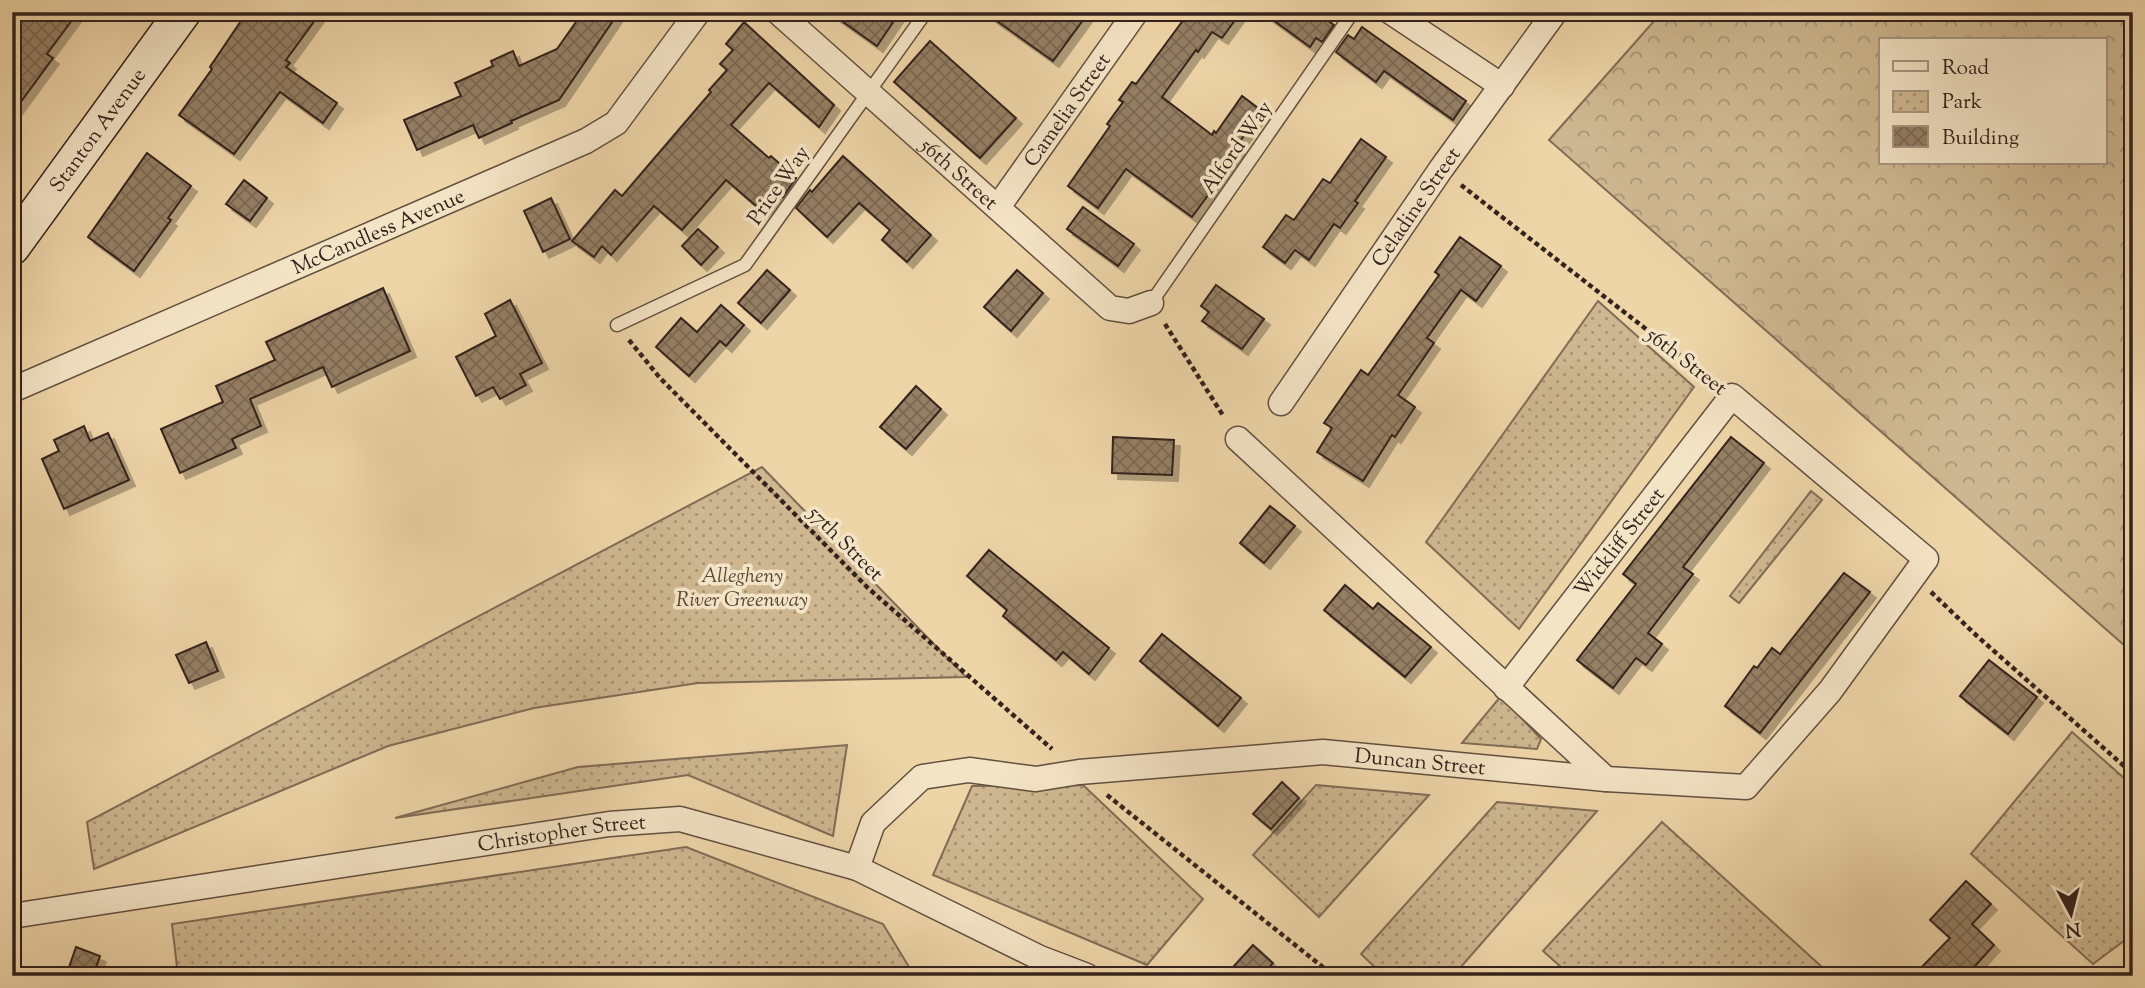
<svg xmlns="http://www.w3.org/2000/svg" width="2145" height="988" font-family="'Sorts Mill Goudy',serif">
	<style>
		.forest { fill: url(#forest-crowns); stroke: #816c56; stroke-width: 2; fill-rule: evenodd }
		.park { fill: url(#park-dots); stroke: #816c56; stroke-width: 2 }
		.building { fill: url(#building-cross-hatch); stroke: #34221c; stroke-width: 2; filter: url(#shadow) }
		.lines { fill: none; stroke-linecap: round; stroke-linejoin: round }
		.lane-casing { stroke: #624f3f; stroke-width: 15 }
		.street-casing { stroke: #624f3f; stroke-width: 27 }
		.secondary-casing { stroke: #34221c; stroke-width: 38 }
		.path { stroke: #34221c; stroke-width: 4.5; stroke-dasharray: 5 3.5; stroke-linecap: butt }
		.lane { stroke: #f4e4c6; stroke-width: 12 }
		.street { stroke: #f4e4c6; stroke-width: 24 }
		.secondary { stroke: #f4e4c6; stroke-width: 35 }
		.labels { text-anchor: middle; stroke-width: 7; stroke-linejoin: round; paint-order: stroke }
		.street-label { font-size: 21px; fill: #34221c; stroke: #f4e4c6 }
		.park-label { font-size: 21px; font-style: italic; fill: #5a4739; stroke: #f4e4c6 }
	</style>
	<defs>
		<pattern id="forest-crowns" width="20" height="18" patternUnits="userSpaceOnUse" patternTransform="scale(1.75)"><rect width="20" height="18" fill="#ceb790"/><path d="M2 6a3 3 0 1 1 6 0M12 15a3 3 0 1 1 6 0" fill="none" stroke="#a89475"/></pattern>
		<pattern id="park-dots" width="8" height="8" patternUnits="userSpaceOnUse" patternTransform="scale(1.75)"><rect width="8" height="8" fill="#ceb790"/><path d="M2 2h.1M6 6h.1" fill="none" stroke="#a89475" stroke-width="1.8" stroke-linecap="round"/></pattern>
		<pattern id="building-cross-hatch" width="8" height="8" patternUnits="userSpaceOnUse" patternTransform="scale(1.75)"><rect width="8" height="8" fill="#957f65"/><path d="M0 0l8 8M0 8l8-8" fill="none" stroke="#7a6852"/></pattern>
		<filter id="shadow"><feDropShadow dx="6" dy="6" stdDeviation="0" flood-color="#0004"/></filter>
	</defs>
	<rect width="100%" height="100%" fill="#eed5a8"/>
	<filter id="stains"><feTurbulence type="fractalNoise" baseFrequency=".00286" numOctaves="4"/><feColorMatrix values="0 0 0 0 .2 0 0 0 0 .09 0 0 0 0 .02 0 0 0 .5 -.17"/></filter>
	<radialGradient id="worn" r=".72"><stop offset=".6" stop-color="#630" stop-opacity="0"/><stop offset="1" stop-color="#630" stop-opacity=".3"/></radialGradient>
	<path class="forest" d="M 1662,12 L 2133,12 L 2133,653 L 1549,140 ZM 1881,40 L 2105,40 L 2105,163 L 1881,163 Z"/>
	<g class="park">
		<path d="M 1598,301 L 1694,387 L 1519,629 L 1426,542 Z"/>
		<path d="M 762,467 L 966,677 L 698,683 L 534,708 L 388,746 L 94,869 L 87,822 Z"/>
		<path d="M 1811,491 L 1822,500 L 1739,603 L 1730,596 Z"/>
		<path d="M 1501,696 L 1541,739 L 1537,749 L 1462,743 Z"/>
		<path d="M 2072,732 L 2133,786 L 2133,934 L 2093,964 L 1971,854 Z"/>
		<path d="M 847,745 L 833,836 L 688,775 L 395,818 L 578,767 Z"/>
		<path d="M 1083,785 L 1203,899 L 1147,965 L 933,875 L 972,786 Z"/>
		<path d="M 1316,785 L 1429,795 L 1319,917 L 1253,855 Z"/>
		<path d="M 1497,802 L 1597,811 L 1453,976 L 1384,976 L 1361,954 Z"/>
		<path d="M 1662,822 L 1832,976 L 1571,976 L 1543,951 Z"/>
		<path d="M 686,847 L 883,924 L 909,967 L 937,976 L 178,976 L 172,924 Z"/>
	</g>
	<g class="building">
		<path d="M 12,12 L 78,12 L 47,54 L 53,58 L 12,114 Z"/>
		<path d="M 247,12 L 321,12 L 286,60 L 290,63 L 286,67 L 337,103 L 323,123 L 280,92 L 234,154 L 179,115 L 212,69 L 210,67 Z"/>
		<path d="M 583,12 L 619,12 L 559,100 L 511,121 L 512,123 L 479,138 L 473,125 L 417,150 L 404,120 L 461,96 L 455,83 L 493,66 L 491,61 L 513,51 L 519,66 L 557,49 Z"/>
		<path d="M 829,12 L 900,12 L 877,46 Z"/>
		<path d="M 984,12 L 1089,12 L 1053,61 Z"/>
		<path d="M 1183,12 L 1241,12 L 1222,38 L 1212,32 L 1198,52 L 1196,50 L 1162,97 L 1212,135 L 1214,131 L 1216,133 L 1242,96 L 1262,111 L 1236,147 L 1241,150 L 1192,217 L 1126,169 L 1098,208 L 1068,186 L 1110,126 L 1107,124 L 1123,102 L 1119,100 L 1132,82 L 1136,84 L 1187,15 Z"/>
		<path d="M 1262,12 L 1316,12 L 1334,25 L 1322,42 L 1316,38 L 1310,47 Z"/>
		<path d="M 744,22 L 834,105 L 819,127 L 769,83 L 731,125 L 769,158 L 771,156 L 796,178 L 783,197 L 779,192 L 762,211 L 726,180 L 682,230 L 654,206 L 611,255 L 602,246 L 594,257 L 572,241 L 615,190 L 622,196 L 711,92 L 709,90 L 727,70 L 720,64 L 733,50 L 726,44 Z"/>
		<path d="M 1362,27 L 1466,101 L 1453,120 L 1384,71 L 1376,82 L 1336,52 L 1348,35 L 1354,39 Z"/>
		<path d="M 930,41 L 1016,118 L 980,158 L 894,82 Z"/>
		<path d="M 1361,139 L 1386,157 L 1355,201 L 1358,203 L 1340,228 L 1334,224 L 1309,260 L 1295,250 L 1285,263 L 1263,247 L 1286,215 L 1294,220 L 1323,179 L 1330,183 Z"/>
		<path d="M 147,153 L 191,186 L 168,218 L 171,220 L 134,271 L 88,237 Z"/>
		<path d="M 843,156 L 931,235 L 907,262 L 882,240 L 890,230 L 859,203 L 827,237 L 796,208 L 810,190 L 812,192 Z"/>
		<path d="M 244,180 L 267,198 L 250,221 L 226,204 Z"/>
		<path d="M 551,198 L 570,239 L 543,252 L 524,211 Z"/>
		<path d="M 1083,207 L 1134,244 L 1118,266 L 1067,229 Z"/>
		<path d="M 698,229 L 718,247 L 701,265 L 682,246 Z"/>
		<path d="M 1460,237 L 1501,266 L 1476,301 L 1461,290 L 1427,338 L 1434,343 L 1398,395 L 1415,407 L 1395,437 L 1392,435 L 1363,481 L 1317,452 L 1332,428 L 1324,423 L 1361,370 L 1368,375 L 1439,275 L 1435,272 Z"/>
		<path d="M 767,270 L 790,290 L 761,323 L 738,303 Z"/>
		<path d="M 1017,270 L 1043,293 L 1011,331 L 984,307 Z"/>
		<path d="M 1216,285 L 1264,319 L 1242,349 L 1202,321 L 1209,312 L 1201,306 Z"/>
		<path d="M 383,288 L 410,351 L 332,387 L 323,367 L 250,399 L 261,426 L 232,439 L 236,448 L 180,473 L 161,429 L 223,402 L 216,386 L 275,360 L 266,342 Z"/>
		<path d="M 510,300 L 542,363 L 520,374 L 526,385 L 500,399 L 493,387 L 476,396 L 456,357 L 496,336 L 485,314 Z"/>
		<path d="M 721,305 L 744,325 L 726,346 L 720,341 L 689,376 L 656,347 L 681,318 L 697,332 Z"/>
		<path d="M 916,386 L 941,409 L 906,449 L 880,427 Z"/>
		<path d="M 84,426 L 90,441 L 108,433 L 129,480 L 64,509 L 42,459 L 59,451 L 54,440 Z"/>
		<path d="M 1113,437 L 1174,440 L 1172,475 L 1112,473 Z"/>
		<path d="M 1731,437 L 1764,463 L 1683,567 L 1693,574 L 1648,633 L 1662,644 L 1646,665 L 1636,658 L 1613,688 L 1577,660 L 1636,584 L 1623,574 Z"/>
		<path d="M 1270,506 L 1295,526 L 1264,563 L 1240,543 Z"/>
		<path d="M 989,550 L 1109,648 L 1089,674 L 1063,652 L 1056,660 L 1003,616 L 1007,610 L 967,576 Z"/>
		<path d="M 1844,573 L 1870,592 L 1760,733 L 1725,706 L 1754,666 L 1757,668 L 1772,648 L 1780,654 Z"/>
		<path d="M 1345,585 L 1373,609 L 1378,603 L 1431,647 L 1405,677 L 1324,610 Z"/>
		<path d="M 1162,634 L 1241,698 L 1218,726 L 1140,661 Z"/>
		<path d="M 206,642 L 218,671 L 189,683 L 176,655 Z"/>
		<path d="M 1989,660 L 2037,697 L 2008,734 L 1960,696 Z"/>
		<path d="M 1282,782 L 1299,798 L 1271,829 L 1253,814 Z"/>
		<path d="M 1966,881 L 1991,904 L 1972,924 L 1994,945 L 1966,976 L 1913,976 L 1950,938 L 1930,920 Z"/>
		<path d="M 1253,945 L 1273,963 L 1262,976 L 1225,976 Z"/>
		<path d="M 76,947 L 100,956 L 93,976 L 66,976 Z"/>
	</g>
	<g class="lines">
		<defs>
			<g id="lane">
				<path d="M 1151,303 L 1353,12"/>
				<path d="M 617,325 L 745,265 L 926,12"/>
			</g>
			<g id="street">
				<path id="s1" d="M 778,12 L 1110,308 L 1129,311 L 1151,303"/>
				<path d="M 1391,12 L 1502,86"/>
				<path id="s2" d="M 998,207 L 1136,12"/>
				<path id="s3" d="M 12,390 L 586,141 L 616,123 L 698,12"/>
				<path id="s4" d="M 1281,403 L 1441,169 L 1555,12"/>
				<path d="M 1238,439 L 1606,779"/>
				<path id="s5" d="M 857,868 L 873,823 L 922,777 L 969,770 L 1036,779 L 1079,772 L 1323,752 L 1606,779 L 1746,787 L 1830,691 L 1926,559 L 1732,396 L 1506,688"/>
				<path id="s6" d="M 12,916 L 609,824 L 680,819 L 857,868 L 1040,958 L 1087,976"/>
			</g>
			<g id="secondary">
				<path id="s7" d="M 12,247 L 183,12"/>
			</g>
		</defs>
		<use href="#lane" class="lane-casing"/>
		<use href="#street" class="street-casing"/>
		<use href="#secondary" class="secondary-casing"/>
		<g class="path">
			<path d="M 1461,185 L 1714,382"/>
			<path d="M 1165,324 L 1224,417"/>
			<path d="M 629,340 L 660,378 L 868,588 L 1052,749"/>
			<path d="M 1931,592 L 1977,636 L 2133,774"/>
			<path d="M 1107,795 L 1334,976"/>
		</g>
		<use href="#lane" class="lane"/>
		<use href="#street" class="street"/>
		<use href="#secondary" class="secondary"/>
	</g>
	<g class="labels">
		<g class="street-label">
			<text dy="7" stroke="none"><textPath href="#s2" startOffset="119">Camelia Street</textPath></text>
			<text dy="7" stroke="none"><textPath href="#s7" startOffset="145">Stanton Avenue</textPath></text>
			<text transform="translate(1236 147) rotate(-55)" y="7">Alford Way</text>
			<text dy="7" stroke="none"><textPath href="#s1" startOffset="243">56th Street</textPath></text>
			<text transform="translate(778 185) rotate(-55)" y="7">Price Way</text>
			<text dy="7" stroke="none"><textPath href="#s4" startOffset="238">Celadine Street</textPath></text>
			<text dy="7" stroke="none"><textPath href="#s3" startOffset="399">McCandless Avenue</textPath></text>
			<text transform="translate(1687 361) rotate(38)" y="7">56th Street</text>
			<text transform="translate(1619 542) rotate(-52)" y="7">Wickliff Street</text>
			<text transform="translate(846 543) rotate(45)" y="7">57th Street</text>
			<text dy="7" stroke="none"><textPath href="#s5" startOffset="616">Duncan Street</textPath></text>
			<text dy="7" stroke="none"><textPath href="#s6" startOffset="556">Christopher Street</textPath></text>
		</g>
		<g class="park-label">
			<text x="742" y="582">Allegheny<tspan x="742" dy="24">River Greenway</tspan></text>
		</g>
	</g>
	<rect width="2145" height="988" fill="none" stroke="#eed5a8" stroke-width="42"/>
	<rect x="14" y="14" width="2117" height="960" fill="none" stroke="#34221c" stroke-width="3.5"/>
	<rect x="21" y="21" width="2103" height="946" fill="none" stroke="#34221c" stroke-width="2"/>
	<rect x="1879" y="38" width="228" height="126" fill="#f4e4c6" stroke="#a79682" stroke-width="2"/>
	<rect x="1893" y="61" width="35" height="10" fill="#f4e4c6" stroke="#a79682" stroke-width="2"/>
	<text x="1942" y="74" font-size="21" fill="#34221c">Road</text>
	<rect x="1893" y="91" width="35" height="21" fill="url(#park-dots)" stroke="#a79682" stroke-width="2"/>
	<text x="1942" y="108" font-size="21" fill="#34221c">Park</text>
	<rect x="1893" y="126" width="35" height="21" fill="url(#building-cross-hatch)" stroke="#a79682" stroke-width="2"/>
	<text x="1942" y="144" font-size="21" fill="#34221c">Building</text>
	<g transform="translate(2071 914) rotate(173)" stroke="#f4e4c6" stroke-width="5" paint-order="stroke">
	<path d="M0-5L12 26L0 18L-12 26Z" fill="#34221c"/>
	<text y="-10" font-size="19" font-weight="bold" text-anchor="middle" fill="#34221c">N</text>
	</g>
	<rect width="100%" height="100%" filter="url(#stains)"/>
	<rect width="100%" height="100%" fill="url(#worn)"/>
</svg>
